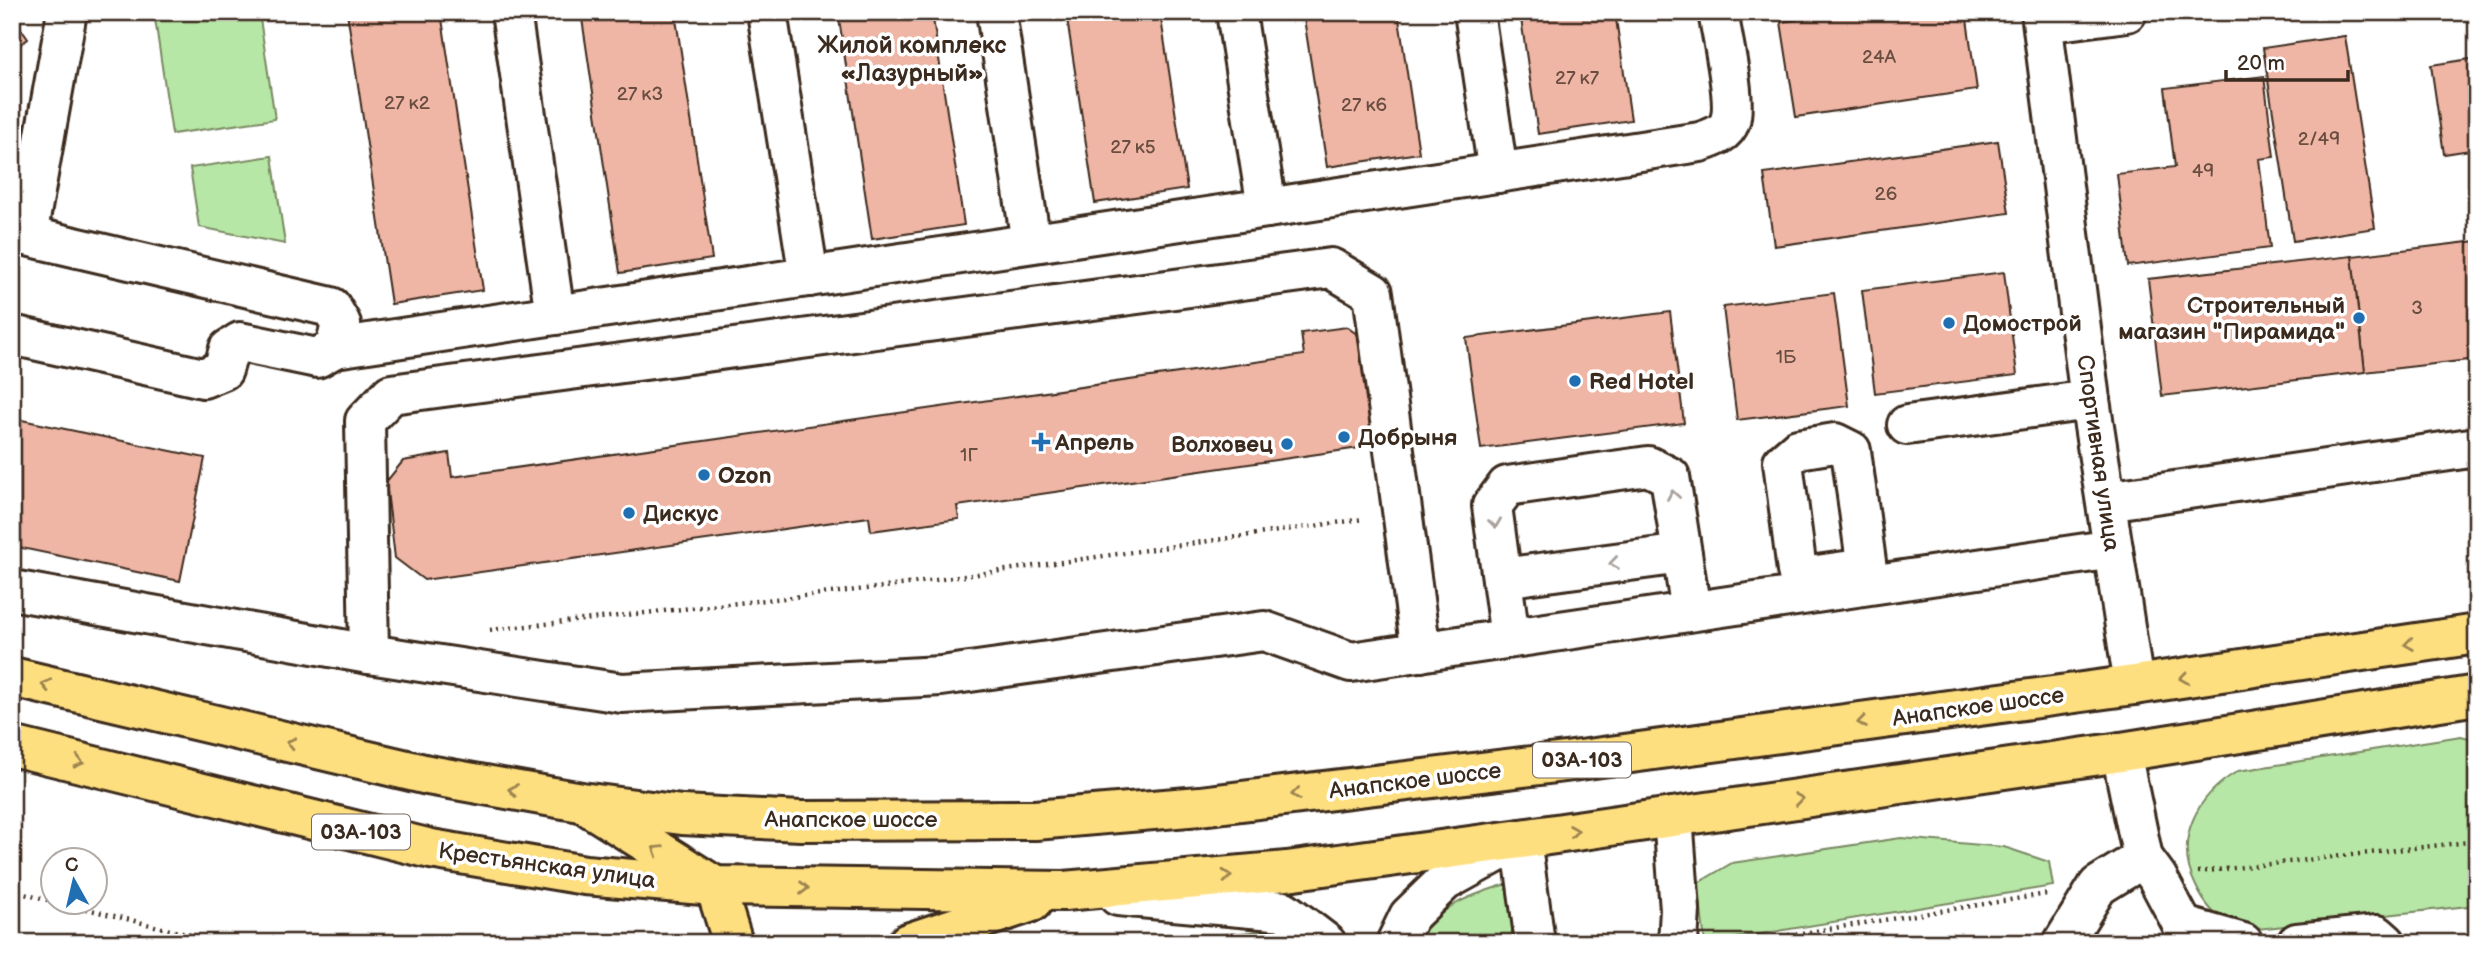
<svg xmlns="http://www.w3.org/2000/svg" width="2489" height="955" font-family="'Balsamiq Sans',sans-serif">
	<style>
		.green { fill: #b7e7a6; stroke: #798862; stroke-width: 2 }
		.building { fill: #efb6a6; stroke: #3b2a1e; stroke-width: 2 }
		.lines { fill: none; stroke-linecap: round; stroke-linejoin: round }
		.minor-casing { stroke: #3b2a1e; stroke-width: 44 }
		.major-casing { stroke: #3b2a1e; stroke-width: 44 }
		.path { stroke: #3b2a1e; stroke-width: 4.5; stroke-dasharray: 2 5; stroke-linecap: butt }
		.minor { stroke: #fff; stroke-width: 38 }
		.major { stroke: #fedf80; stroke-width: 38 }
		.oneway { stroke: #a79f9a }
		.oneway2 { stroke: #9c844f }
		.poi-dot { fill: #1f6fb2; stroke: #fff; stroke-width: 2.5 }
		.labels { text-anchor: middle; stroke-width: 7; stroke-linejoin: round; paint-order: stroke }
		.number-label { font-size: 19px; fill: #684d40 }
		.shield { fill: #fff; stroke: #766a62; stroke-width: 2 }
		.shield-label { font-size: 21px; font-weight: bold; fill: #3b2a1e }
		.poi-label { font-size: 23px; font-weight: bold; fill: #3b2a1e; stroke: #fff; text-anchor: start }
		.street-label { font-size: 23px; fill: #3b2a1e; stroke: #fff }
		.neighbourhood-label { font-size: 24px; font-weight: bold; fill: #3b2a1e; stroke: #fff }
	</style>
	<rect width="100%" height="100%" fill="#fff"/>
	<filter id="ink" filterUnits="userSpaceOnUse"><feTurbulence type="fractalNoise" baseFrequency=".0143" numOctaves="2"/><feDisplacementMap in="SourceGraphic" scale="14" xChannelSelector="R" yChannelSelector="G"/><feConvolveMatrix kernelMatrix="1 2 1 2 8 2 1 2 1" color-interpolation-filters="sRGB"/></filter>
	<g filter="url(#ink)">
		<g class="green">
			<path d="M 154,12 L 259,12 L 275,119 L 172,134 Z"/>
			<path d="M 272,156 L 285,244 L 199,227 L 190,168 Z"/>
			<path d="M 2461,736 L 2477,740 L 2477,905 L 2248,930 C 2242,928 2234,926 2228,923 C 2213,915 2203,901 2196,886 C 2173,840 2196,796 2238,771 Z"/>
			<path d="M 1901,838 L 2004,847 L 2049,862 L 2053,886 L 1705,943 L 1698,883 L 1732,863 Z"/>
			<path d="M 1507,884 L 1514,943 L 1418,943 C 1433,907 1474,894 1507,884 Z"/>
			<path d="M 1272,930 L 1296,943 L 1136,943 Z"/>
		</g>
		<g class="building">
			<path d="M 347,12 L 441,12 L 483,290 L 391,304 Z"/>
			<path d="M 581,12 L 675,12 L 712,259 L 620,273 Z"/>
			<path d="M 838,12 L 932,12 L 964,225 L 872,239 Z"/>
			<path d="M 1066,12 L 1160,12 L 1187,189 L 1095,203 Z"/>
			<path d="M 1303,12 L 1398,12 L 1419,153 L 1327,167 Z"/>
			<path d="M 1520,12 L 1615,12 L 1631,120 L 1538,134 Z"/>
			<path d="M 1795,12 L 1966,12 L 1977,90 L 1796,117 L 1781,22 L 1796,20 Z"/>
			<path d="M 12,16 L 28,39 L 12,50 Z"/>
			<path d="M 2345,36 L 2375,228 L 2293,241 L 2263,48 Z"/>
			<path d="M 2477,58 L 2477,149 L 2444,154 L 2431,65 Z"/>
			<path d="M 2264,76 L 2274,157 L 2259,159 L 2270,248 L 2128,266 L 2117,174 L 2175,167 L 2165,88 Z"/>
			<path d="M 1998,141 L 2009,213 L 1774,246 L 1764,174 Z"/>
			<path d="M 2477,241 L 2477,359 L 2365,372 L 2352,256 Z"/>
			<path d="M 2352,256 L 2365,372 L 2162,396 L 2148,279 Z"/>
			<path d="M 2004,272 L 2017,375 L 1875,393 L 1862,290 Z"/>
			<path d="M 1834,293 L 1849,406 L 1737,420 L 1723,307 Z"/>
			<path d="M 1670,312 L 1684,423 L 1481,449 L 1466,338 Z"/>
			<path d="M 1347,327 L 1369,343 L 1381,418 L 1359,448 L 957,506 L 959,519 L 871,531 L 869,517 L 424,580 L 395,558 L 386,482 L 403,461 L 449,453 L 452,477 L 1304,355 L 1301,333 Z"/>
			<path d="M 12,418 L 205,458 L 180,581 L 12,546 Z"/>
		</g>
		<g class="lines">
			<defs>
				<g id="minor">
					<path d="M 511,12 L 555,315"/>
					<path d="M 767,12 L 809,277"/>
					<path d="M 996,12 L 1031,243"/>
					<path d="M 1474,12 L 1498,173"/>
					<path d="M 2041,12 L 2090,400 L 2134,685"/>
					<path d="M 2043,23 L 2127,12"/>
					<path d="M 1267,208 L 1700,142 C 1712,138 1726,134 1730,121 C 1737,100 1722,37 1718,12"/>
					<path d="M 12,335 L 203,378 L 223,370 L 229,349 L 240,342 L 317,358 L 335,348 L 341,324 L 331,307 L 27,236 L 67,12"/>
					<path d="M 335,348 L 1267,208 L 1236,12"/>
					<path d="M 1907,425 L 2090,400"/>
					<path d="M 2106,501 L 2477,447"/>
					<path d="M 1845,571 L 1810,576 L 1797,571 L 1783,462 L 1798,449 L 1835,443 L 1851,451 L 1869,584"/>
					<path d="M 1502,578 L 1682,554"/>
					<path d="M 12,590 L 369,654 L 622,693 L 941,676 L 1264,631 L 1351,662 L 2113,549"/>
					<path d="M 1510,638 L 1492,506 L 1507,486 L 1648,466 L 1670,477 L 1691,611"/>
					<path d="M 369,654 L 365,421 L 391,394 L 1331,268 L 1373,293 L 1421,652"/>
					<path d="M 2121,752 L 2143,858 L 2157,877 L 2183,926 L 2194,943"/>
					<path d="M 1673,817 L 1680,910 L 1678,943"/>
					<path d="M 1118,896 L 1284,911 L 1326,943"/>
					<path d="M 2183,926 L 2243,943"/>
					<path d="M 1396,943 L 1409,916 L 1445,881 L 1521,839 L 1535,943"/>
					<path d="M 2063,943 L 2098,886 L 2143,858"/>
					<path d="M 2297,943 L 2377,935 L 2386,943"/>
				</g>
				<g id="major">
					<path d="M 12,677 L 428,775 L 581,802 L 682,815 L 801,821 L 1035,820 L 1200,806 L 1565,762 L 2134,685 L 2477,634"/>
					<path d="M 12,746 L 431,849 L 585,875 L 715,886 L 1064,891 L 1287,871 L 1521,839 L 2121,752 L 2477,695"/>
					<path d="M 591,808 L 715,886 L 733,943"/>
					<path d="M 908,943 L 1032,902"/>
				</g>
			</defs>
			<use href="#minor" class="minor-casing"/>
			<use href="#major" class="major-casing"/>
			<g class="path">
				<path d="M 490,630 L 894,586 L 1363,519"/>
				<path d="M 2198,872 L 2477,841"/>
				<path d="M 12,891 L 52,901"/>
				<path d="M 59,902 L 222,943"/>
				<path d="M 1740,943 L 2047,894"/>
			</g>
			<use href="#minor" class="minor"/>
			<use href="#major" class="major"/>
		</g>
		<defs><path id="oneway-chevron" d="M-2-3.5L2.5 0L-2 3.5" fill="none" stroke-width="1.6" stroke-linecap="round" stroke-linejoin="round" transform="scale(1.75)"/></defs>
		<g class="oneway">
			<use href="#oneway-chevron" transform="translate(1673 495) rotate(-99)"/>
			<use href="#oneway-chevron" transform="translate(1495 523) rotate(82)"/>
			<use href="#oneway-chevron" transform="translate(1614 563) rotate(172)"/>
		</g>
		<g class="oneway2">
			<use href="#oneway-chevron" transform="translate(2409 644) rotate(172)"/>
			<use href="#oneway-chevron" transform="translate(2184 678) rotate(172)"/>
			<use href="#oneway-chevron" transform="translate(46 685) rotate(-167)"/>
			<use href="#oneway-chevron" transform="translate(1862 722) rotate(172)"/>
			<use href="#oneway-chevron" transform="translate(291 743) rotate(-167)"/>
			<use href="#oneway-chevron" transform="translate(79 762) rotate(14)"/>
			<use href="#oneway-chevron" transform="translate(513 790) rotate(-170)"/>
			<use href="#oneway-chevron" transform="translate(1296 794) rotate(173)"/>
			<use href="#oneway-chevron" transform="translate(1799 799) rotate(-8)"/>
			<use href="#oneway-chevron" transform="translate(1574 831) rotate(-8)"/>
			<use href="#oneway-chevron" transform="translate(657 850) rotate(-148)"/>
			<use href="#oneway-chevron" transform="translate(1227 876) rotate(-5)"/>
			<use href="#oneway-chevron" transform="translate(804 888) rotate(1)"/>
		</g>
	</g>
	<g class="poi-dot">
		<circle cx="2359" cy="318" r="7"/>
		<circle cx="1949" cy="323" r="7"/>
		<circle cx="1575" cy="381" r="7"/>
		<circle cx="1344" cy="437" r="7"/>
		<path d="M1037.5 431.5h7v7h7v7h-7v7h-7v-7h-7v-7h7z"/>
		<circle cx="1287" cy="444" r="7"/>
		<circle cx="704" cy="475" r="7"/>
		<circle cx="629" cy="513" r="7"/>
	</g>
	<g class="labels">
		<g class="number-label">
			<text x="1879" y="63">24А</text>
			<text x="1577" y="84">27 к7</text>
			<text x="640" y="100">27 к3</text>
			<text x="407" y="109">27 к2</text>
			<text x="1364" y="111">27 к6</text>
			<text x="2319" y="145">2/49</text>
			<text x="1133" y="153">27 к5</text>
			<text x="2203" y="177">49</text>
			<text x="1886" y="200">26</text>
			<text x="2417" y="314">3</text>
			<text x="1786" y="363">1Б</text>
			<text x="969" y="461">1Г</text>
		</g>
		<g class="shield">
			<rect x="1533" y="742.5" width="98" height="35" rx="5"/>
			<rect x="312" y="814.5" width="98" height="35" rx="5"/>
		</g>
		<g class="shield-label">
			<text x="1582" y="767">03А-103</text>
			<text x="361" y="839">03А-103</text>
		</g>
		<g class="poi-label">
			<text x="2345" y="313" text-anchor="end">Строительный<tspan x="2345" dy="26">магазин "Пирамида"</tspan></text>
			<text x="1963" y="331">Домострой</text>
			<text x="1589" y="389">Red Hotel</text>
			<text x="1358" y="445">Добрыня</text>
			<text x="1055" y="450">Апрель</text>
			<text x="1273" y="452" text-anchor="end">Волховец</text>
			<text x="718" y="483">Ozon</text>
			<text x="643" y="521">Дискус</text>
		</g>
		<g class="street-label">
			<text transform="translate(2099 453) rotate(82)" y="8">Спортивная улица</text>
			<text transform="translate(1978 706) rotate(-8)" y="8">Анапское шоссе</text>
			<text transform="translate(1415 780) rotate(-7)" y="8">Анапское шоссе</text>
			<text x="851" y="827">Анапское шоссе</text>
			<text transform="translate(547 865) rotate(8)" y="8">Крестьянская улица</text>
		</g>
		<g class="neighbourhood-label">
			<text x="912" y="53">Жилой комплекс<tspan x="912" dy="28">«Лазурный»</tspan></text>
		</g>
	</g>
	<rect width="2489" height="955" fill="none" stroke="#fff" stroke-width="42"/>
	<rect x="21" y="21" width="2447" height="913" fill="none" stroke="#3b2a1e" stroke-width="2.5" filter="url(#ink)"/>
	<g transform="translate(74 881) rotate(352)"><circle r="33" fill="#ffffff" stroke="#b1aaa5" stroke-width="2"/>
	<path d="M0-5L12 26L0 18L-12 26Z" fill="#1f6fb2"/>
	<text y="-10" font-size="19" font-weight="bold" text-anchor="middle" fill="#3b2a1e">С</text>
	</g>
	<path d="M2226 70v10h122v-10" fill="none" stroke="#3b2a1e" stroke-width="3.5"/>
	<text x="2237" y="70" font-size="21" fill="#3b2a1e" stroke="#ffffff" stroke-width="5" paint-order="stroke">20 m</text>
</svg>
